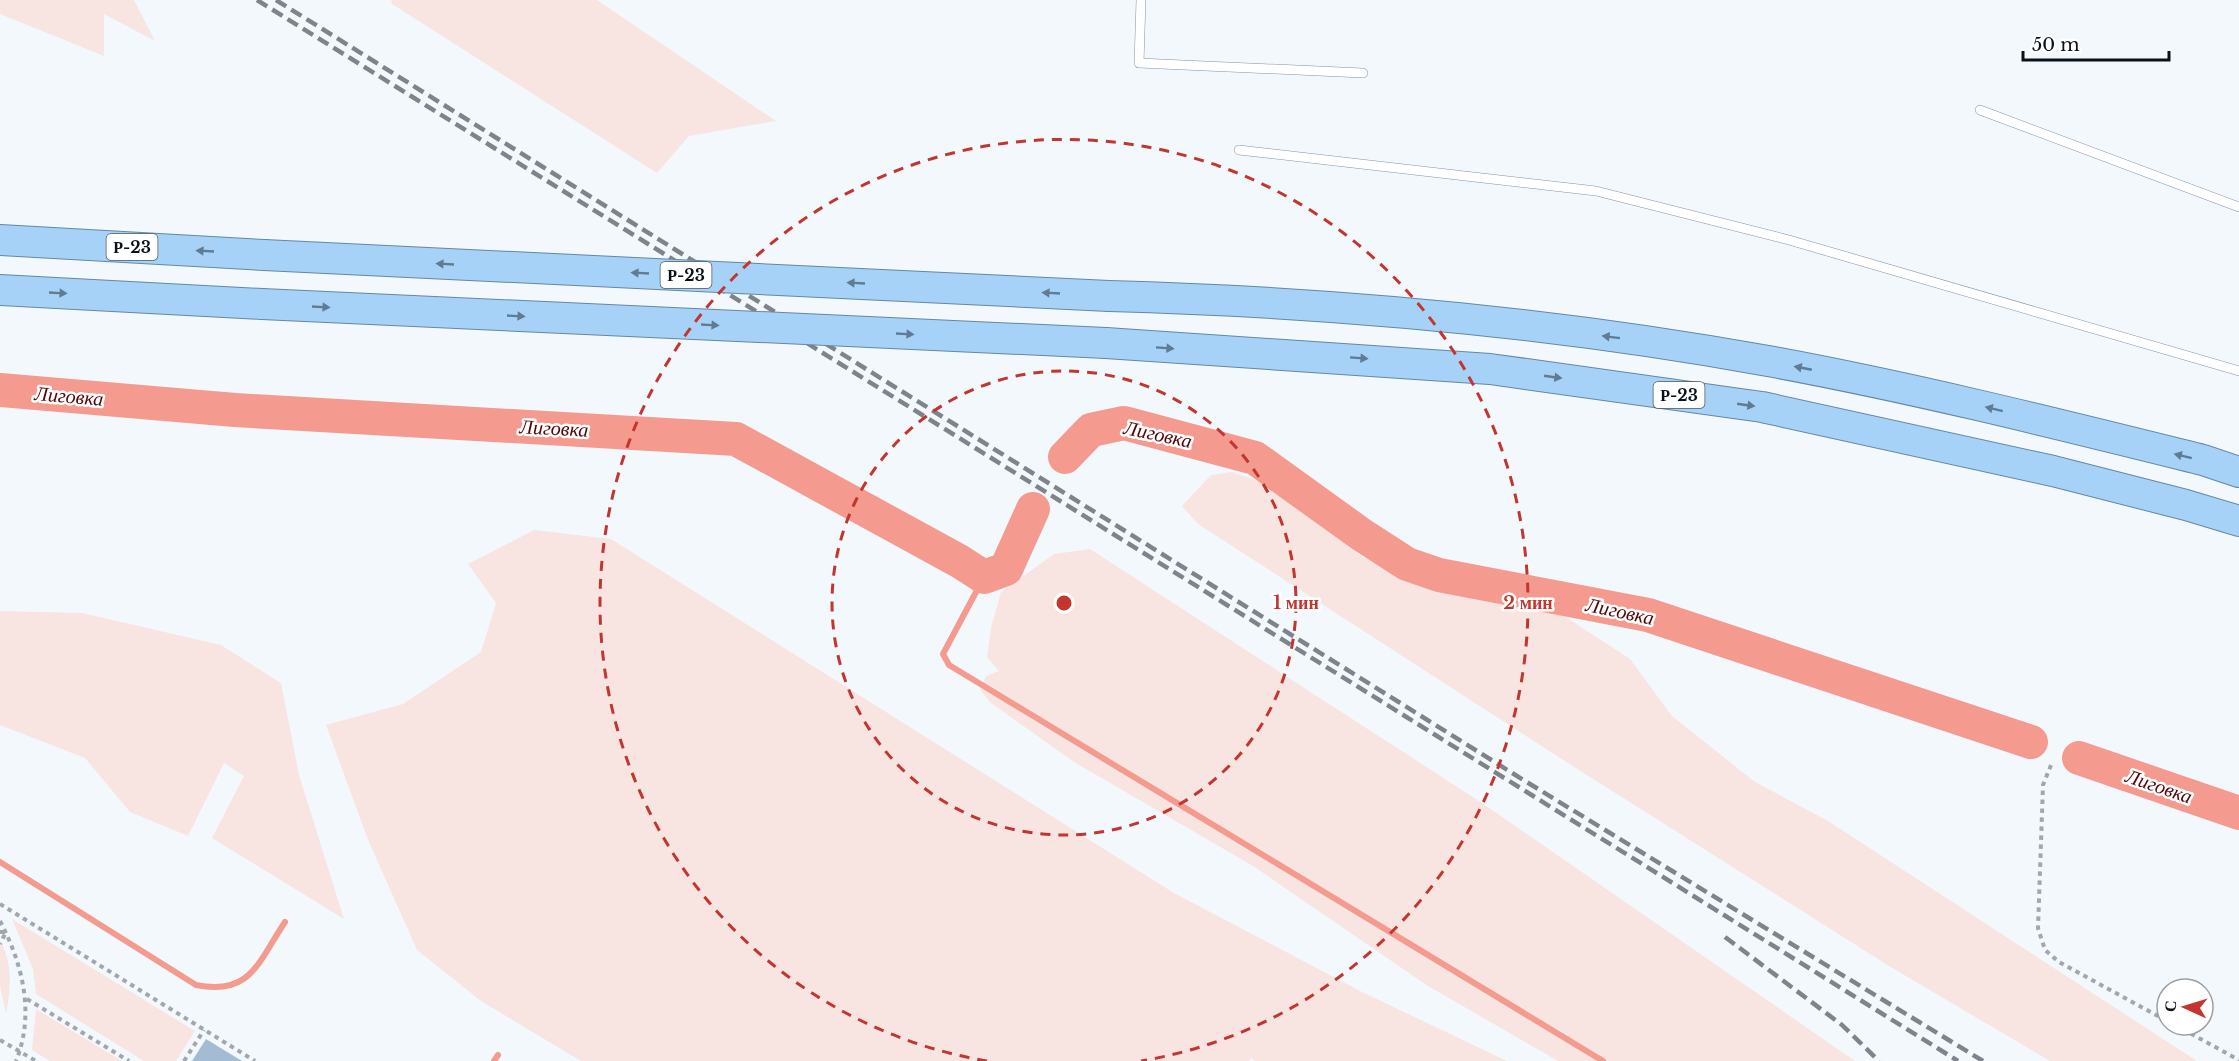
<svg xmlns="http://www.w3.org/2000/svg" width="2239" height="1061" font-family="'Libre Baskerville',serif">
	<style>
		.green { fill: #f8e5e2 }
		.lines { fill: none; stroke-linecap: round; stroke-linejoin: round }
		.stream { stroke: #f49a8f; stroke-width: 6 }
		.river { stroke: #f49a8f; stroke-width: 34 }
		.building { fill: #a4bcd3 }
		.service-casing { stroke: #7f95ab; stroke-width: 10 }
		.trunk-casing { stroke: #6187a9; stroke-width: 32 }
		.path { stroke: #a1a7ad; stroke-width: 4; stroke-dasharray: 4.5 4.5; stroke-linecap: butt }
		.service { stroke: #fff; stroke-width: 9 }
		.trunk { stroke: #a7d2f8; stroke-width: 30 }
		.rail { stroke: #7e848b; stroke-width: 4.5; stroke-dasharray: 12 6; stroke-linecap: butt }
		.trunk-bridge-casing { stroke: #6187a9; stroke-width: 32; stroke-linecap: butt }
		.trunk-bridge { stroke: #a7d2f8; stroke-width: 30 }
		.oneway { fill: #607b94 }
		.ring { fill: none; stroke: #c3352e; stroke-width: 3; stroke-dasharray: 10 8 }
		.labels { text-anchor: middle; stroke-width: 5; stroke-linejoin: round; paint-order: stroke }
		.shield { fill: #fff; stroke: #53585e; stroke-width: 1.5 }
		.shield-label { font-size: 16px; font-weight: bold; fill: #091119 }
		.water-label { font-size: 20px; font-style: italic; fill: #550304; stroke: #fff }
		.centre { fill: #c3352e; stroke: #fff; stroke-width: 3 }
		.ring-label { font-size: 18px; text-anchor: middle; font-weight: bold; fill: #c3352e; stroke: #fff; stroke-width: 5; stroke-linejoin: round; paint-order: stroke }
	</style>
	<rect width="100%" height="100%" fill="#f3f8fd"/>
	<g class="green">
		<path d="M 0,0 L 134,0 L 155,41 L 104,14 L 104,56 L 0,14 Z"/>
		<path d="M 391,0 L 597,0 L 776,121 L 689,136 L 657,173 L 392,4 Z"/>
		<path d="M 1232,472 L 1263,483 L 1364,558 L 1417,580 L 1552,608 L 1630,659 L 1672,716 L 1755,782 L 1828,821 L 2197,1061 L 2050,1061 L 1889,966 L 1571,765 L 1198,524 L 1182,506 L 1211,475 Z"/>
		<path d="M 534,530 L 611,539 L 1174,893 L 1362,992 L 1507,1061 L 1255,1061 L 1251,1058 L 1249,1061 L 581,1061 L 481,1001 L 417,950 L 368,840 L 326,725 L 403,704 L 481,652 L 496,603 L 468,564 Z"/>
		<path d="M 1090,549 L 1482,803 L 1855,1061 L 1558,1061 L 1428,986 L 1253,866 L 1074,762 L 991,703 L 980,690 L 986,676 L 999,671 L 987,657 L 991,628 L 1001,592 L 1054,554 Z"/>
		<path d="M 0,611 L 82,613 L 221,645 L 281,683 L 299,775 L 344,919 L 212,838 L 244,776 L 224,763 L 188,836 L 130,812 L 85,758 L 0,725 Z"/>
		<path d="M 12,919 L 195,1031 L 176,1061 L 144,1061 L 36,994 L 33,969 Z"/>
		<path d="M 0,940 C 13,965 11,987 6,1014 L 0,985 Z"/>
		<path d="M 36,1009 L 122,1061 L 50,1061 L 32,1050 Z"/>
	</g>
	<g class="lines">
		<g class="stream">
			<path d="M 984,577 L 943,654 L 949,665 L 1603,1061"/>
			<path d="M 0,862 L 196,985 C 251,996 258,962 285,922"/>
			<path d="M 494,1061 L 498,1055"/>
		</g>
		<g class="river">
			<path d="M 0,390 L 235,410 L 736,439 L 959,561 L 984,577 L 1006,569 L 1033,509"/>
			<path d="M 1065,457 L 1091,430 L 1124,423 L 1255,458 L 1362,535 L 1407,564 L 1439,575 L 1648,615 L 2031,742"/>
			<path d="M 2079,758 L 2239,813"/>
		</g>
	</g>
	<path class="building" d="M 206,1039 L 242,1061 L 192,1061 Z"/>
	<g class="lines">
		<defs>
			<g id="service">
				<path d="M 1141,0 L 1139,63 L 1363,73"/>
				<path d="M 1980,110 L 2239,207"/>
				<path d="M 1239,150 L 1596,191 L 1789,240 L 2239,371"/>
			</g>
			<g id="trunk">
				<path d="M 0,240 L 264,255"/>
				<path d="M 0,290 L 262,304"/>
				<path d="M 1109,296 C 1329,302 1552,322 1768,361 C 1915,388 2058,424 2203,460 L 2239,472"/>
				<path d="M 1106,343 L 1490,369 L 1762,407 L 2053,471 L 2186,505 L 2239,521"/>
			</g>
		</defs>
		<use href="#service" class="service-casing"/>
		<use href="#trunk" class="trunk-casing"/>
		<g class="path">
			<path d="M 2051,765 L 2043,785 L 2038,928 L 2045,950 L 2059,962 L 2167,1021"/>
			<path d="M 0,904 L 255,1061"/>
			<path d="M 0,921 C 23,965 35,1014 16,1061"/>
			<path d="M 0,932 L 6,932 L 0,944"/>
			<path d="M 27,999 L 129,1061"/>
			<path d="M 2175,1025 L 2239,1060"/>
			<path d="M 0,1040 L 36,1061"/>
			<path d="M 184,1061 L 204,1030"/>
		</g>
		<use href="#service" class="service"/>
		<use href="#trunk" class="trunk"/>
		<g class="rail">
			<path d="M 257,0 L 1958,1061"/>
			<path d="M 276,0 L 1525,781 L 1983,1061"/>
			<path d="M 1725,937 L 1842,1025 L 1879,1061"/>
		</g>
		<defs>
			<g id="trunk-bridge">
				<path d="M 264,255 L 1109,296"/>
				<path d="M 262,304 L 1106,343"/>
			</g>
		</defs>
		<use href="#trunk-bridge" class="trunk-bridge-casing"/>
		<use href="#trunk-bridge" class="trunk-bridge"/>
	</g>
	<defs><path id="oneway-solid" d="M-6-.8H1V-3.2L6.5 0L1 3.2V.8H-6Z" transform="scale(1.5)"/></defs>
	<g class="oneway">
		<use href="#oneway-solid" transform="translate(205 251) rotate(-177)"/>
		<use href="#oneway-solid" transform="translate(445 264) rotate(-177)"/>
		<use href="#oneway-solid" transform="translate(640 273) rotate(-177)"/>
		<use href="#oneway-solid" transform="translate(856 283) rotate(-177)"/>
		<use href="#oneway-solid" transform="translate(58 293) rotate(3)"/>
		<use href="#oneway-solid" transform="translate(1051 293) rotate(-177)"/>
		<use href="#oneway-solid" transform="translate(321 307) rotate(3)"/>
		<use href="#oneway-solid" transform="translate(516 316) rotate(3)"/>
		<use href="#oneway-solid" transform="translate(710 325) rotate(3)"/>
		<use href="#oneway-solid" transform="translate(905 334) rotate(3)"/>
		<use href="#oneway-solid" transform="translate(1611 337) rotate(-173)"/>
		<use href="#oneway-solid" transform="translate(1165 348) rotate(4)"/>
		<use href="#oneway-solid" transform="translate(1359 358) rotate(4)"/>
		<use href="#oneway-solid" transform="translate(1803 368) rotate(-169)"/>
		<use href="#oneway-solid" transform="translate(1553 377) rotate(8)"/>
		<use href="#oneway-solid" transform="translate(1746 405) rotate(8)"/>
		<use href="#oneway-solid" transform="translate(1994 409) rotate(-166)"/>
		<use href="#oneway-solid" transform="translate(2183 456) rotate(-166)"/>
	</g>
	<g class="ring">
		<circle cx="1064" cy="603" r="232"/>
		<path d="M987 1061A464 464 0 1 1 1141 1061"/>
	</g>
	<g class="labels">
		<g class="shield">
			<rect x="106.5" y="234" width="51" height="26" rx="4.5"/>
			<rect x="660.5" y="262" width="51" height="26" rx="4.5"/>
			<rect x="1653.5" y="382" width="51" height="26" rx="4.5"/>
		</g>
		<g class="shield-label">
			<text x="132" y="253">Р-23</text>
			<text x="686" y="281">Р-23</text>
			<text x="1679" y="401">Р-23</text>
		</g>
		<g class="water-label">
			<text transform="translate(69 396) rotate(5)" y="7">Лиговка</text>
			<text transform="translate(554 428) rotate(3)" y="7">Лиговка</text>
			<text transform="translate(1158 434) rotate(12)" y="7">Лиговка</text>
			<text transform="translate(1620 611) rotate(12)" y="7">Лиговка</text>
			<text transform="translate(2159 786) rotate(19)" y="7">Лиговка</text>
		</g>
	</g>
	<circle cx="1064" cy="603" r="9" class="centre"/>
	<g class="ring-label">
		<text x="1296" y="609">1 мин</text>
		<text x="1528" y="609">2 мин</text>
	</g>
	<g transform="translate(2185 1007) rotate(274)"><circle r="28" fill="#ffffff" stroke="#9da0a3" stroke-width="1.5"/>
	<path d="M0-4.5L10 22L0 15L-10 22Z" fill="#c3352e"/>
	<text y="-9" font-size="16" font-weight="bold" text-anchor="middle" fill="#091119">С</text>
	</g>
	<path d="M2023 51v9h146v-9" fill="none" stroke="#091119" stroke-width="3"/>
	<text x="2032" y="51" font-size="18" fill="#091119" stroke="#ffffff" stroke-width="4.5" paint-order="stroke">50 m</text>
</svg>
